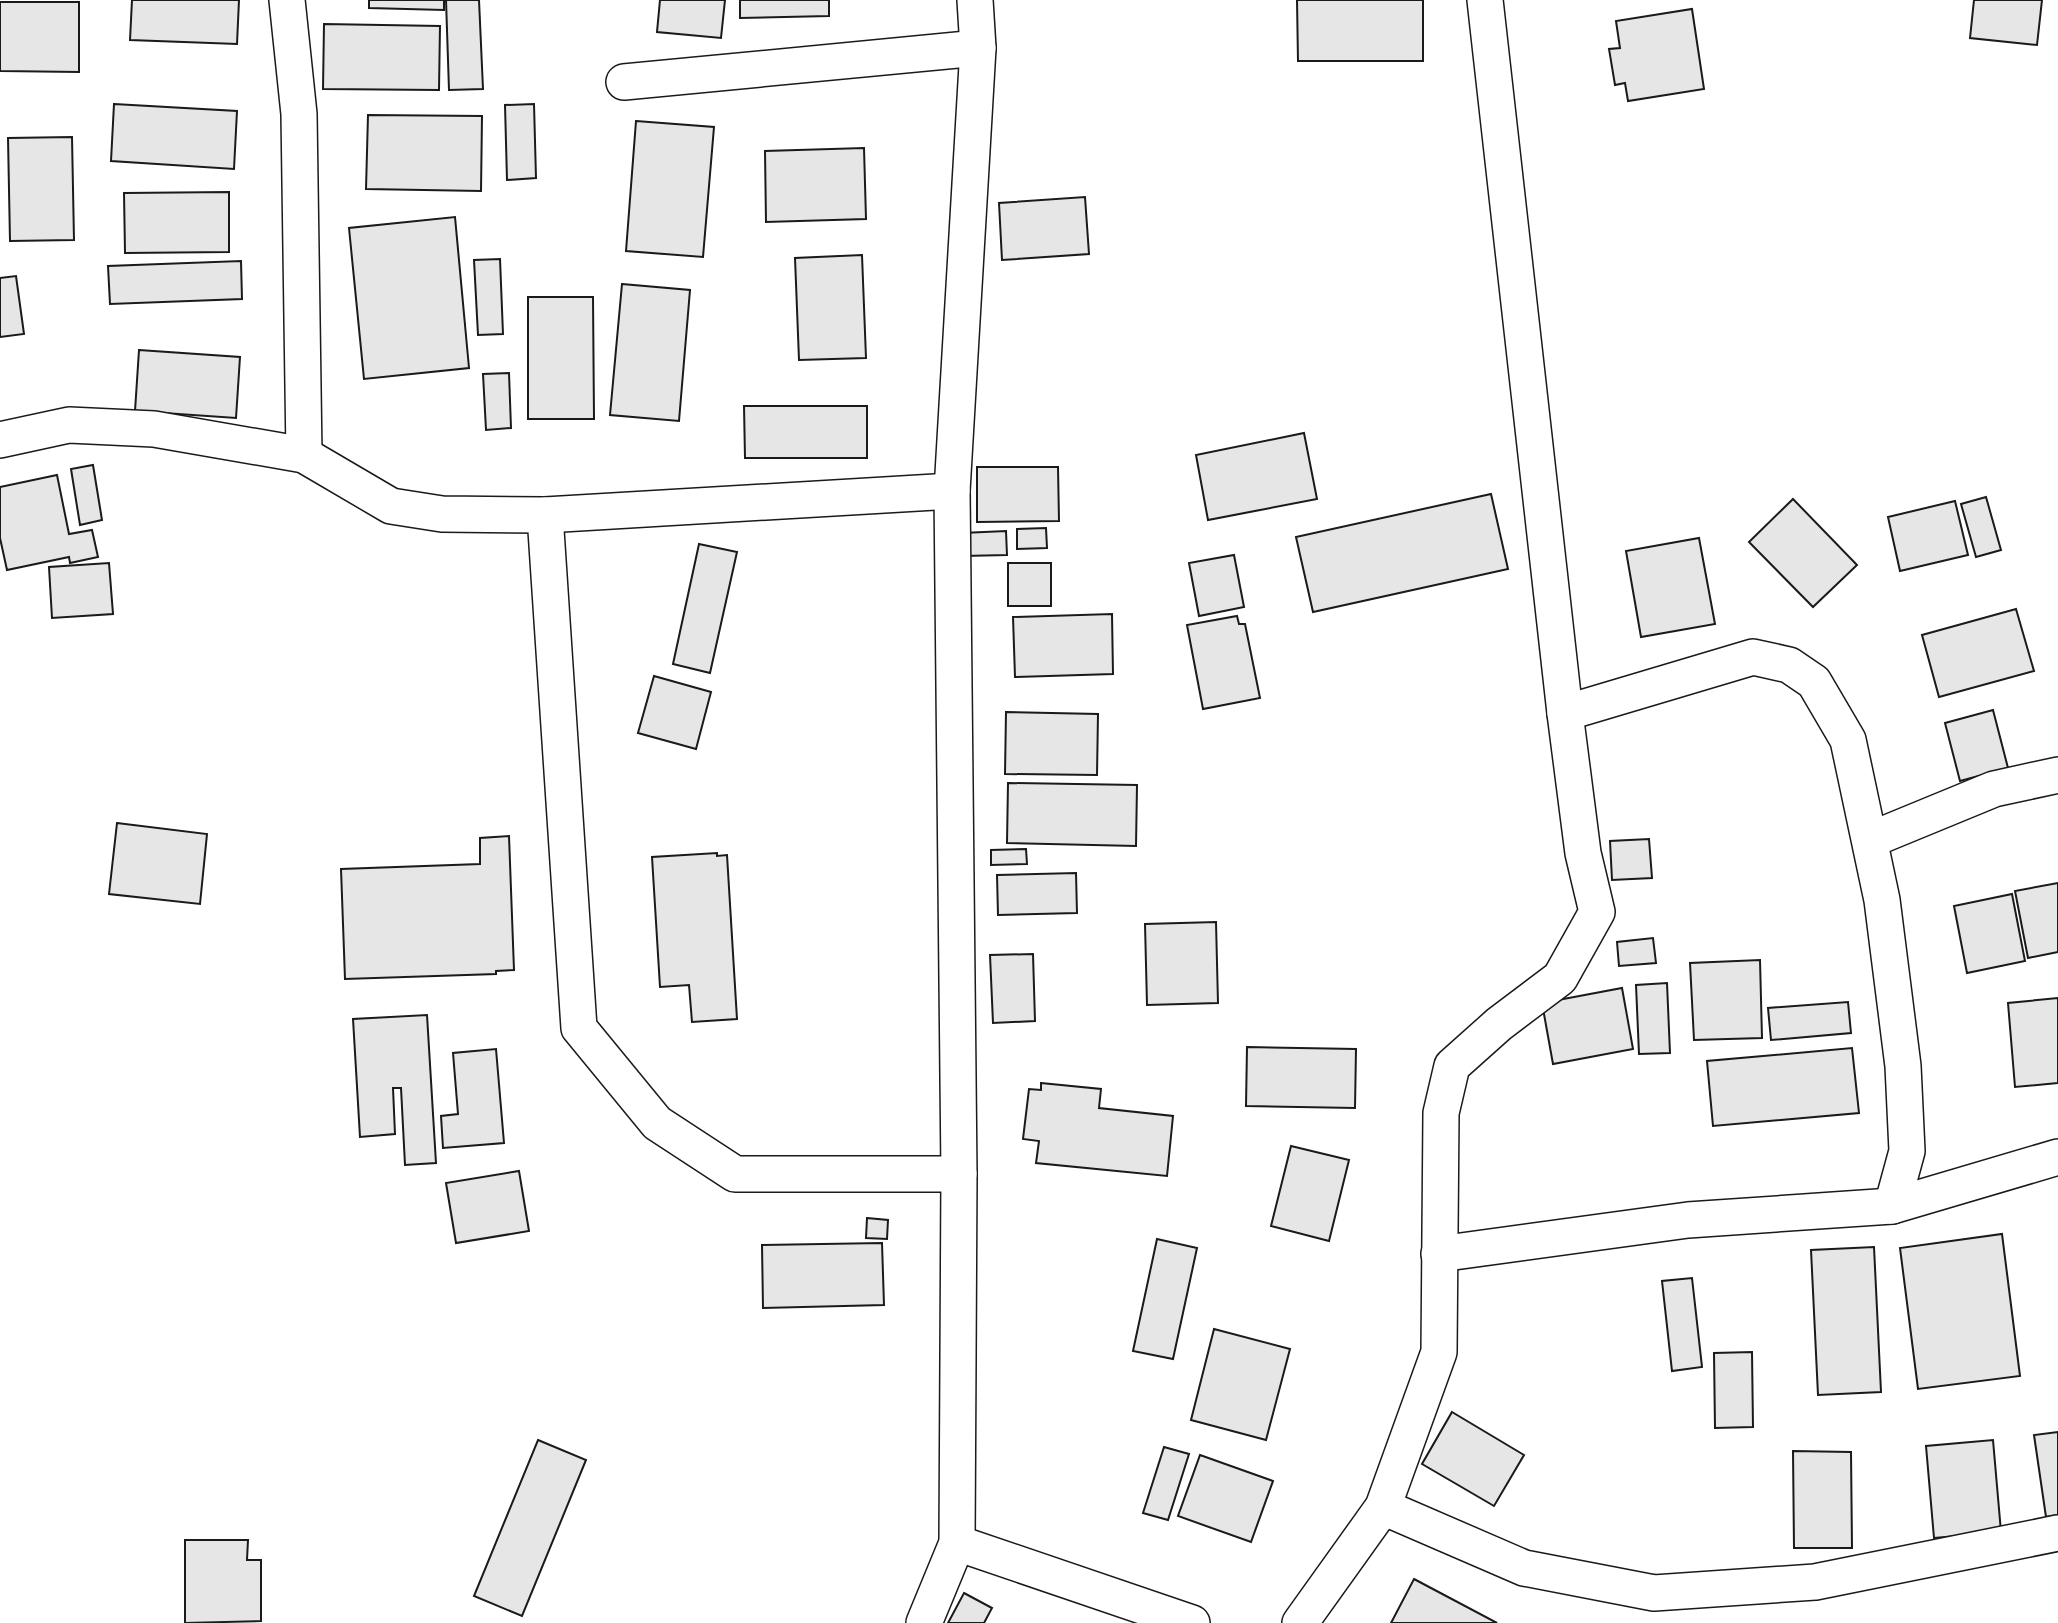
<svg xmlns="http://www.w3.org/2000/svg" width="2058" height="1623" font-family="'Fira Sans',sans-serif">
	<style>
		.building { fill: #e6e6e6; stroke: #1a1a1a; stroke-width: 2 }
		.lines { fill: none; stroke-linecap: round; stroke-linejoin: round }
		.street-casing { stroke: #1a1a1a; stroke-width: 38 }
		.street { stroke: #fff; stroke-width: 35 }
	</style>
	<rect width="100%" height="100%" fill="#fff"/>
	<g class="building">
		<path d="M 132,0 L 239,0 L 237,44 L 130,40 Z"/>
		<path d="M 369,0 L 444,0 L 444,10 L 369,8 Z"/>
		<path d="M 446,0 L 479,0 L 483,89 L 449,90 Z"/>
		<path d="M 660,0 L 725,0 L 721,38 L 657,32 Z"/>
		<path d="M 740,0 L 829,0 L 829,16 L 740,18 Z"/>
		<path d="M 1297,0 L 1423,0 L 1423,61 L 1298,61 Z"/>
		<path d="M 1974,0 L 2042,0 L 2037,45 L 1970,38 Z"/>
		<path d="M 0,2 L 79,2 L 79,72 L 0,71 Z"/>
		<path d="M 1692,9 L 1704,89 L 1628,101 L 1625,83 L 1615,85 L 1609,49 L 1620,48 L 1616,21 Z"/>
		<path d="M 324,24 L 440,26 L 439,90 L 323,89 Z"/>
		<path d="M 114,104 L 237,111 L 234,169 L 111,161 Z"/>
		<path d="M 534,104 L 536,178 L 507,180 L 505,105 Z"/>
		<path d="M 368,115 L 482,116 L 481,191 L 366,189 Z"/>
		<path d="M 636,121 L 714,127 L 703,257 L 626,251 Z"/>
		<path d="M 72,137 L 74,240 L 10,241 L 8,138 Z"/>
		<path d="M 864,148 L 866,219 L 766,222 L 765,151 Z"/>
		<path d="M 229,192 L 229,252 L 125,253 L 124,193 Z"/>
		<path d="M 1085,197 L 1089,254 L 1002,260 L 999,203 Z"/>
		<path d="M 455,217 L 469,368 L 364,379 L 349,228 Z"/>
		<path d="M 862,255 L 866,358 L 799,360 L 795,258 Z"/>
		<path d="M 500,259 L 503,334 L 478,335 L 474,260 Z"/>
		<path d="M 241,261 L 242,299 L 110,304 L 108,266 Z"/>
		<path d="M 16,276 L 24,334 L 0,337 L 0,278 Z"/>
		<path d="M 622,284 L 690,290 L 679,421 L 610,415 Z"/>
		<path d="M 528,297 L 593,297 L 594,419 L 528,419 Z"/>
		<path d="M 139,350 L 240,357 L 236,418 L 135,411 Z"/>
		<path d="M 509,373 L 511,428 L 486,430 L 483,374 Z"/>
		<path d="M 744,406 L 867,406 L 867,458 L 745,458 Z"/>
		<path d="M 1304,433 L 1317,499 L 1208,520 L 1196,455 Z"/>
		<path d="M 93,465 L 102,520 L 80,525 L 71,469 Z"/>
		<path d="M 977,467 L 1058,467 L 1059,521 L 977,522 Z"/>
		<path d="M 57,475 L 69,534 L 92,530 L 98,557 L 70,563 L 69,557 L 7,570 L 0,538 L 0,487 Z"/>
		<path d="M 1491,494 L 1508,569 L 1313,612 L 1296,537 Z"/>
		<path d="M 1986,497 L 2001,550 L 1976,557 L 1961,504 Z"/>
		<path d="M 1793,499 L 1857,565 L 1813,607 L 1749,542 Z"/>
		<path d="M 1955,501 L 1968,555 L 1900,571 L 1888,517 Z"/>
		<path d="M 1046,528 L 1047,548 L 1017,549 L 1017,529 Z"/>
		<path d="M 1006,531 L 1007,555 L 963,556 L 962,533 Z"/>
		<path d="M 1699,538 L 1715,624 L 1641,637 L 1626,551 Z"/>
		<path d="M 699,544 L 737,552 L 710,673 L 673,664 Z"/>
		<path d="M 1234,555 L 1244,607 L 1199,616 L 1189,563 Z"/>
		<path d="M 109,563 L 113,614 L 52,618 L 49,567 Z"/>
		<rect x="1008" y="563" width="43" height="43"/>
		<path d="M 2016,609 L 2034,671 L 1939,697 L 1922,635 Z"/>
		<path d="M 1112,614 L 1113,674 L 1015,677 L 1013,617 Z"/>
		<path d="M 1237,616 L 1239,624 L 1245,624 L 1260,698 L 1203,709 L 1187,625 Z"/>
		<path d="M 654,676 L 711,692 L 696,749 L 638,733 Z"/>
		<path d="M 1993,710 L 2008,768 L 1960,781 L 1945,723 Z"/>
		<path d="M 1006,712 L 1098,714 L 1097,775 L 1005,774 Z"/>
		<path d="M 1008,783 L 1137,785 L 1136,846 L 1007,843 Z"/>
		<path d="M 117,823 L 207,834 L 200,904 L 109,894 Z"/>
		<path d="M 509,836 L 514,970 L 496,971 L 496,974 L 345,979 L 341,869 L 480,864 L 480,838 Z"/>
		<path d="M 1649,839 L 1652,878 L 1612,880 L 1610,841 Z"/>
		<path d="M 1026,849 L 1027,864 L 991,865 L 991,850 Z"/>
		<path d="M 717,853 L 717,856 L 727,855 L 737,1019 L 692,1022 L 689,985 L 660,987 L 652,857 Z"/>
		<path d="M 1076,873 L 1077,913 L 998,915 L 997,875 Z"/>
		<path d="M 2058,883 L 2058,952 L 2028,958 L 2015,891 Z"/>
		<path d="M 2012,894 L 2025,961 L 1967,973 L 1954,906 Z"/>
		<path d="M 1216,922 L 1218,1003 L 1147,1005 L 1145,924 Z"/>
		<path d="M 1653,938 L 1656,963 L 1619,966 L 1617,942 Z"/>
		<path d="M 1033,954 L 1035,1021 L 993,1023 L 990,955 Z"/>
		<path d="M 1760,960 L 1762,1038 L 1694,1040 L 1690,963 Z"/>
		<path d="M 1667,983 L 1670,1053 L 1639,1054 L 1636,985 Z"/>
		<path d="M 1622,988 L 1633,1049 L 1553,1064 L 1542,1003 Z"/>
		<path d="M 2058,998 L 2058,1083 L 2015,1087 L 2008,1003 Z"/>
		<path d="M 1848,1002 L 1851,1033 L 1771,1040 L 1768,1008 Z"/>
		<path d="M 427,1015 L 436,1163 L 405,1165 L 401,1088 L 393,1088 L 395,1134 L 360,1137 L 353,1019 Z"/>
		<path d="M 1247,1047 L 1356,1049 L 1355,1108 L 1246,1106 Z"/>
		<path d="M 1852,1048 L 1859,1113 L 1713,1126 L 1707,1061 Z"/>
		<path d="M 496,1049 L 504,1143 L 443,1148 L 441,1116 L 458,1114 L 453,1053 Z"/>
		<path d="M 1041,1083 L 1101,1089 L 1099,1108 L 1173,1116 L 1167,1176 L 1036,1163 L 1039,1141 L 1023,1139 L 1029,1089 L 1041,1090 Z"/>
		<path d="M 1291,1146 L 1349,1160 L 1329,1241 L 1271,1226 Z"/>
		<path d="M 519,1171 L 529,1231 L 456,1243 L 446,1183 Z"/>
		<path d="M 867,1218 L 888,1220 L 887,1239 L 866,1238 Z"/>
		<path d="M 2002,1234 L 2020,1376 L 1918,1389 L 1900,1248 Z"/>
		<path d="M 1157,1239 L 1197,1248 L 1173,1359 L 1133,1351 Z"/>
		<path d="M 882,1243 L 884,1305 L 763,1308 L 762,1245 Z"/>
		<path d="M 1874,1247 L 1881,1392 L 1818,1395 L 1811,1250 Z"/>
		<path d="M 1692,1278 L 1702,1367 L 1672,1371 L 1662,1281 Z"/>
		<path d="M 1214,1329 L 1290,1349 L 1266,1440 L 1191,1420 Z"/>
		<path d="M 1752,1352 L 1753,1427 L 1715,1428 L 1714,1353 Z"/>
		<path d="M 1452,1412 L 1524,1455 L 1494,1506 L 1422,1464 Z"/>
		<path d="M 2058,1432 L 2058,1515 L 2046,1517 L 2034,1435 Z"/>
		<path d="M 538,1440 L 586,1460 L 522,1616 L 474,1596 Z"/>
		<path d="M 1993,1440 L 2001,1532 L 1934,1538 L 1926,1446 Z"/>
		<path d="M 1164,1447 L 1189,1454 L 1168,1520 L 1143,1513 Z"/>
		<path d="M 1793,1451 L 1851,1452 L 1852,1548 L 1794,1548 Z"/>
		<path d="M 1200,1455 L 1273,1481 L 1251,1542 L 1178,1516 Z"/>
		<path d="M 185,1540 L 248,1540 L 247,1560 L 261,1560 L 261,1621 L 185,1623 Z"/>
		<path d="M 1414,1579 L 1497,1623 L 1391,1623 Z"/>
		<path d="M 964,1593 L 992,1608 L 984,1623 L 948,1623 Z"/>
	</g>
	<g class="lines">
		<defs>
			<g id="street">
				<path d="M 287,0 L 299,114 L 304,455"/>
				<path d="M 624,82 L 978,48"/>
				<path d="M 0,440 L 69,425 L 154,429 L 304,455 L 391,506 L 442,514 L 545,515 L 952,491"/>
				<path d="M 545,515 L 579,1028 L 657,1123 L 735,1174 L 959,1174"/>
				<path d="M 1565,713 L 1753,657 L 1789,665 L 1814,682 L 1848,740 L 1882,900 L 1903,1066 L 1907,1151 L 1892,1206"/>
				<path d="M 1870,840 L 1994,789 L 2058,775"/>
				<path d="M 1439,1254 L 1688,1220 L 1892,1206 L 2058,1157"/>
				<path d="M 1383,1507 L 1524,1568 L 1654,1593 L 1815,1582 L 2058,1533"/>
				<path d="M 957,1543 L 1192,1623"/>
				<path d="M 924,1623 L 957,1543 L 959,1174 L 952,491 L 978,48 L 975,0"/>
				<path d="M 1300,1623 L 1383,1507 L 1439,1352 L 1441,1113 L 1452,1066 L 1499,1024 L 1560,978 L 1597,912 L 1583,853 L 1565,713 L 1485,0"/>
			</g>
		</defs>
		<use href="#street" class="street-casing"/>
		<use href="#street" class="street"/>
	</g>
</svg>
